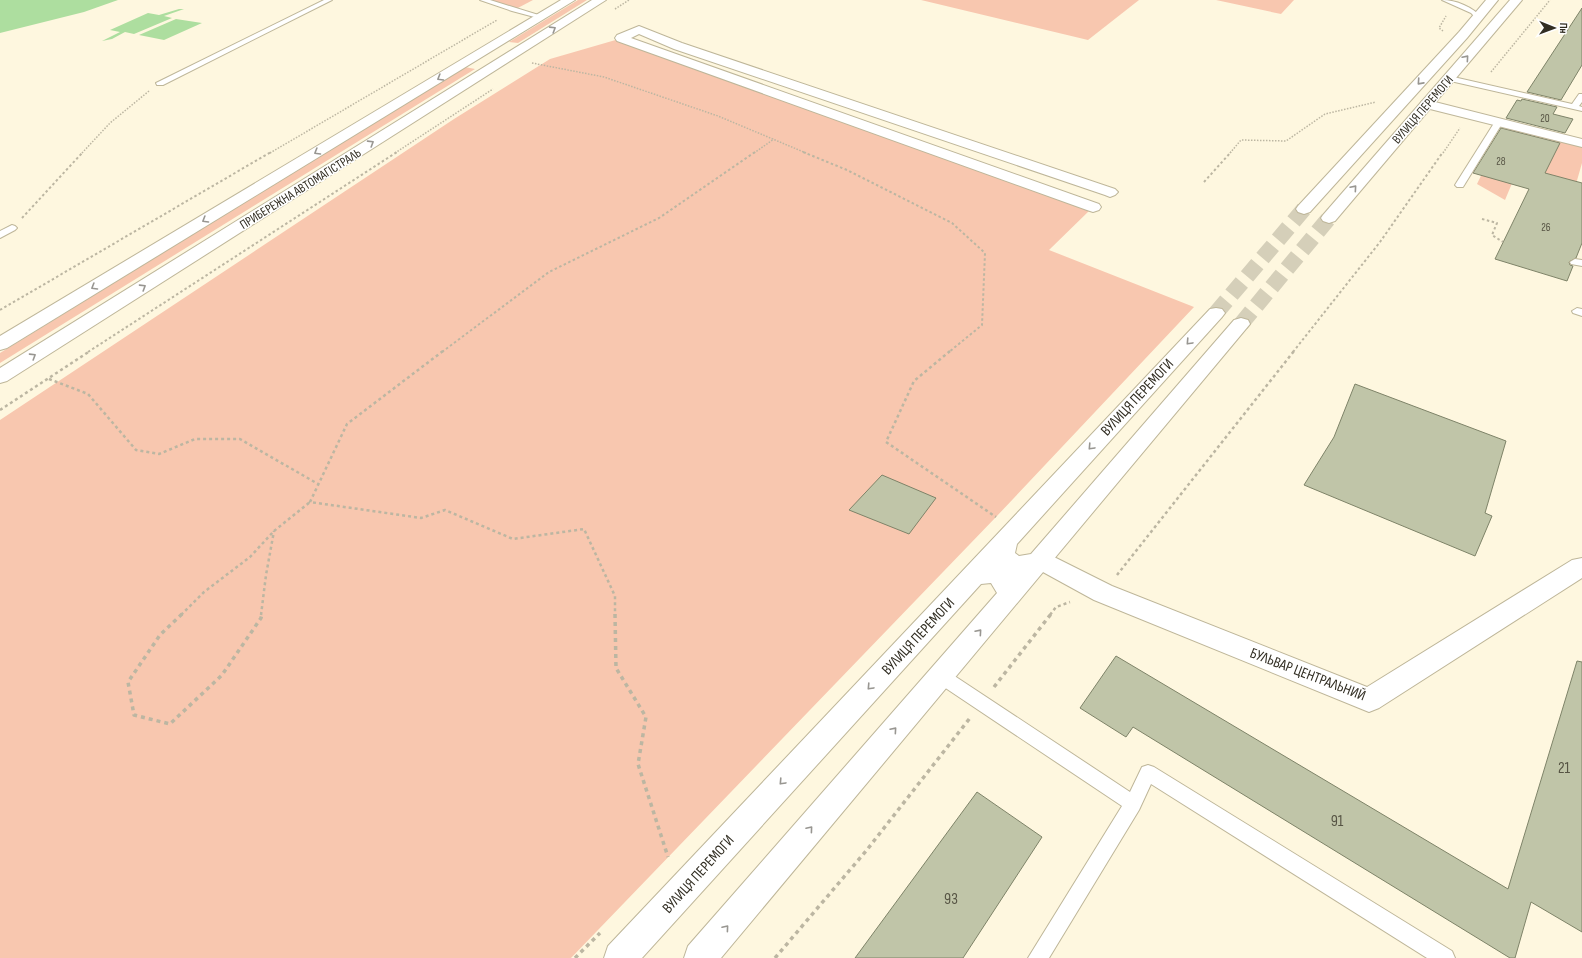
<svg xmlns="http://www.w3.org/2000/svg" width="1582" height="958" font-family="'Sofia Sans Condensed',sans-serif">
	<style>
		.green { fill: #f8c7af }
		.water { fill: #adde9f }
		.building { fill: #c0c5a8; stroke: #7e8368 }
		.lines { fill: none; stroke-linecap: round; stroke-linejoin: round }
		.secondary-tunnel { stroke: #d5cfb9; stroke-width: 16; stroke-dasharray: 16 8; stroke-linecap: butt }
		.lane-casing { stroke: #beb699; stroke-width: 2 }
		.street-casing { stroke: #beb699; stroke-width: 2 }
		.secondary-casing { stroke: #beb699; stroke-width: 2 }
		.primary-casing { stroke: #beb699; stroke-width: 2 }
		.path-far3 { stroke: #bcb6a2; stroke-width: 1.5; stroke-dasharray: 1.5 1.5; stroke-linecap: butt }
		.path-far2 { stroke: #bcb6a2; stroke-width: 2; stroke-dasharray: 2.5 2.5; stroke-linecap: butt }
		.path-far1 { stroke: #bcb6a2; stroke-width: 2.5; stroke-dasharray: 3 3; stroke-linecap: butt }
		.path { stroke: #bcb6a2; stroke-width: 3.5; stroke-dasharray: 4 4; stroke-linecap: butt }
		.lane { fill: #fff; fill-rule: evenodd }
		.street { fill: #fff; fill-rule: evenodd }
		.secondary { fill: #fff; fill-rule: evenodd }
		.primary { fill: #fff; fill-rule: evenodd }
		.oneway { stroke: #989691 }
		.labels { text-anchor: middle; stroke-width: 3; stroke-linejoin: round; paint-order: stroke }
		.far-number-label { font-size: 11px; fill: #565444 }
		.far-street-label { font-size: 13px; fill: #322e23; stroke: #fff }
		.street-label { font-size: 15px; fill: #322e23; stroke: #fff }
		.near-number-label { font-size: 16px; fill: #565444 }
	</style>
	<rect width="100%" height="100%" fill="#fef7df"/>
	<g class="green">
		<path d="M 483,0 L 533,0 L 514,10 Z"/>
		<path d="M 578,0 L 587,0 L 518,43 L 509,42 Z"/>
		<path d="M 921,0 L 1139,0 L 1088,40 Z"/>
		<path d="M 1216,0 L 1294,0 L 1281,14 Z"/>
		<path d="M 619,39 L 1090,210 L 1049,250 L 1194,307 L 996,517 L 571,958 L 0,958 L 0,420 L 454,119 L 550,59 Z"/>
		<path d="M 465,67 L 475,69 L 0,363 L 0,353 Z"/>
		<path d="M 1505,126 L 1582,146 L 1582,163 L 1576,184 L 1518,169 L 1505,200 L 1477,184 Z"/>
	</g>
	<g class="water">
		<path d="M 0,0 L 118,0 L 84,12 L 0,33 Z"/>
		<path d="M 179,9 L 184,9 L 164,16 L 172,18 L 134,34 L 125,32 L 112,39 L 102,41 L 120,32 L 110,30 L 148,13 L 159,15 Z"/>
		<path d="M 176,19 L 202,23 L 164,40 L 139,35 Z"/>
	</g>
	<g class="building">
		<path d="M 1582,8 L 1582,65 L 1561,100 L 1527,92 Z"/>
		<path d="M 1522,99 L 1557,107 L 1553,114 L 1573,119 L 1565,133 L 1506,118 L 1517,100 L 1521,101 Z"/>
		<path d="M 1501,128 L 1560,143 L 1545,173 L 1582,183 L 1582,243 L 1576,258 L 1569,262 L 1570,265 L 1573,266 L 1567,281 L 1495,259 L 1529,189 L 1473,173 Z"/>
		<path d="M 1355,384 L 1506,441 L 1485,513 L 1492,516 L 1475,556 L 1304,485 L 1334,437 Z"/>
		<path d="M 882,475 L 936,498 L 909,534 L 849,510 Z"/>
		<path d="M 1116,656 L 1508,889 L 1577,661 L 1582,662 L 1582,932 L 1531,902 L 1515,958 L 1510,958 L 1133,727 L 1126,737 L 1080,708 Z"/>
		<path d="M 977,792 L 1042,837 L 963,958 L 855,958 Z"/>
	</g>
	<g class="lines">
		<g class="secondary-tunnel">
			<path d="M 1216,313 L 1304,209"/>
			<path d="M 1241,324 L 1329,218"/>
		</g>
		<defs>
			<g id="lane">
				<path d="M 324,0 L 332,0 L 163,85 L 157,85 L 156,83 Z"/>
				<path d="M 480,0 L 490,0 L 545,17 L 542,19 L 512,11 Z"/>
				<path d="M 1442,0 C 1456,0 1473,7 1482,18 L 1477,19 L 1471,13 Z"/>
				<path d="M 1446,76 L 1449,76 L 1572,104 L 1579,94 L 1582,94 L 1582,102 L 1579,106 L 1582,107 L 1582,111 L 1446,80 Z"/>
				<path d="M 1496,120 L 1502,120 L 1503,122 L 1463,187 L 1457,187 L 1455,185 Z"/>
				<path d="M 12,225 L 15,226 L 17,228 L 15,230 L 0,238 L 0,231 Z"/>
				<path d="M 1575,259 L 1582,260 L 1582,266 L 1571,264 L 1570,262 Z"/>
				<path d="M 1577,308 L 1582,309 L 1582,316 L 1573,313 L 1572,311 Z"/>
				<path d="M 941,669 L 947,671 L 1130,792 L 1142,767 L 1148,765 L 1154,767 L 1452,951 L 1455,958 L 1427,958 L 1151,784 L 1139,810 L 1049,958 L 1028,958 L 1122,806 L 935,681 L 933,676 L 935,671 Z"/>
			</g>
			<g id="street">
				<path d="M 639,26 L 682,43 L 1115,189 L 1118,192 L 1115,195 L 1110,197 L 1105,195 L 674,49 L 639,34 L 631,38 L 1099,204 L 1101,207 L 1099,210 L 1093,212 L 1087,210 L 617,41 L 615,38 L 617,35 Z"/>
				<path d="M 1427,100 L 1582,139 L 1582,147 L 1422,107 L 1420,104 L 1422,101 Z"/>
				<path d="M 1040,551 L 1048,554 L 1112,586 L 1367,687 L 1572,560 L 1582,558 L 1582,578 L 1379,708 L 1369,712 L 1094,600 L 1032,566 L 1028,560 L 1032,554 Z"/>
			</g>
			<g id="secondary">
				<path d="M 1486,0 L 1498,0 L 1467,38 L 1310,212 L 1304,214 L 1298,212 L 1296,209 L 1298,206 L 1459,32 Z"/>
				<path d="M 1510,0 L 1522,0 L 1335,221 L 1329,223 L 1323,221 L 1321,218 L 1323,215 Z"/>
				<path d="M 1216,308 L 1222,309 L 1225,313 L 1222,317 L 1017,544 L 1015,553 L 1019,556 L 1031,554 L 1234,320 L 1241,318 L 1248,320 L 1250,324 L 721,958 L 684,958 L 688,946 L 997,593 L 991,583 L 981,584 L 642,958 L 604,958 L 608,946 L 1210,309 Z"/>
			</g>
			<g id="primary">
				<path d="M 561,0 L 575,0 L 7,348 L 0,350 L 0,336 Z"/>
				<path d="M 592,0 L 606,0 L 7,381 L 0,383 L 0,368 Z"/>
			</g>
		</defs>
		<use href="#lane" class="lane-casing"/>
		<use href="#street" class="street-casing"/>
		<use href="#secondary" class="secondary-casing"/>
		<use href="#primary" class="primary-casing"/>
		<g class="path-far3">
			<path d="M 615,9 L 629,0"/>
			<path d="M 1443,31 L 1439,28 L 1446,16"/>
			<path d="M 532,63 L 604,77 L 718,116 L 806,153"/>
			<path d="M 1491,72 L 1550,0"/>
			<path d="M 82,153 L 110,123 L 149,91"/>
			<path d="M 270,153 L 497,20"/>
			<path d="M 395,153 L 493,89"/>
			<path d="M 754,153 L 774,139"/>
			<path d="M 1230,153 L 1241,140 L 1286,141 L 1325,114 L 1376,102"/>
			<path d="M 1443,153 L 1460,128"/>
		</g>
		<g class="path-far2">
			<path d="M 803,152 L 847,170 L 952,223 L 985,253 L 982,325 L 949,352"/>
			<path d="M 1204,182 L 1231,152"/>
			<path d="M 22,218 L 83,152"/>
			<path d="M 1482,219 L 1497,223 L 1492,235 L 1503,242"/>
			<path d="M 0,310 L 271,152"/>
			<path d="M 88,352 L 397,152"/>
			<path d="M 442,352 L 549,272 L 659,218 L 755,152"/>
			<path d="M 1293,352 L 1380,242 L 1443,152"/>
		</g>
		<g class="path-far1">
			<path d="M 443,351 L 347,424 L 310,502 L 421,518 L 445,510 L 513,539 L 584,529 L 615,596 L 615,615"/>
			<path d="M 950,351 L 914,381 L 886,442 L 996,517"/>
			<path d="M 49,379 L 88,394 L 136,450 L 159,454 L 195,439 L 240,439 L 318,484"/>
			<path d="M 0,410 L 90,351"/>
			<path d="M 274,531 L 310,502"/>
			<path d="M 1117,575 L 1294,351"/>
			<path d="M 181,615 L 204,592 L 250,557 L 274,531"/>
			<path d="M 261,615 L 266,575 L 274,531"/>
			<path d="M 1050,615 L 1056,607 L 1070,602"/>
		</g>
		<g class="path">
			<path d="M 182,614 L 160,635 L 128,682 L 134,715 L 170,724 L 222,675 L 261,618 L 262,614"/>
			<path d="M 615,614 L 616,668 L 646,717 L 638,764 L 668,857"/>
			<path d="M 994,687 L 1051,614"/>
			<path d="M 575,958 L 600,933"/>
			<path d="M 775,958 L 866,851 L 970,718"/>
		</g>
		<use href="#lane" class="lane"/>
		<use href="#street" class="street"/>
		<use href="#secondary" class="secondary"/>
		<use href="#primary" class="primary"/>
	</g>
	<defs><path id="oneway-chevron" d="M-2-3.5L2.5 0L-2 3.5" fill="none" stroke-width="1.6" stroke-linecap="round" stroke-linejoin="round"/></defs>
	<g class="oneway">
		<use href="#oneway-chevron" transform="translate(553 29) rotate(-32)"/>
		<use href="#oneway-chevron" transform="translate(1466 58) rotate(-49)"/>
		<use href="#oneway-chevron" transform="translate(440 78) rotate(149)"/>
		<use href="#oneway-chevron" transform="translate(1420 82) rotate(132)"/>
		<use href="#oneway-chevron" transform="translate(371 143) rotate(-32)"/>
		<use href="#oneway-chevron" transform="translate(317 152) rotate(149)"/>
		<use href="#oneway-chevron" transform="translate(1354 188) rotate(-49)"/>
		<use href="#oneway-chevron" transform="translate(205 220) rotate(149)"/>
		<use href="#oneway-chevron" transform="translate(94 287) rotate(149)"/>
		<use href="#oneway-chevron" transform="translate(143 287) rotate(-32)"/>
		<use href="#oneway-chevron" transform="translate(1189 342) rotate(133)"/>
		<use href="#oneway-chevron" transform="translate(33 356) rotate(-32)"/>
		<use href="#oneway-chevron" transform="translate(1091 447) rotate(133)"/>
		<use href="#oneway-chevron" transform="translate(979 632) rotate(-49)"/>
		<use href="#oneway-chevron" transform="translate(870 687) rotate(133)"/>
		<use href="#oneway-chevron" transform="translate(894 730) rotate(-49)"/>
		<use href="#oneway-chevron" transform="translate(782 782) rotate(133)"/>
		<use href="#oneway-chevron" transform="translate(810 829) rotate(-50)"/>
		<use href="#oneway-chevron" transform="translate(726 928) rotate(-50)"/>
	</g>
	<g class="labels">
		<g class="far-number-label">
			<text x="1545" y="122">20</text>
			<text x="1501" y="165">28</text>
			<text x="1546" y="231">26</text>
		</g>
		<g class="far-street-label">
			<text transform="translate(1422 109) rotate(-49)" y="5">ВУЛИЦЯ ПЕРЕМОГИ</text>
			<text transform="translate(300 188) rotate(-32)" y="5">ПРИБЕРЕЖНА АВТОМАГІСТРАЛЬ</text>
		</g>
		<g class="street-label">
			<text transform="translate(1137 397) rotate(-47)" y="5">ВУЛИЦЯ ПЕРЕМОГИ</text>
			<text transform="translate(918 636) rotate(-47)" y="5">ВУЛИЦЯ ПЕРЕМОГИ</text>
			<text transform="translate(1308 674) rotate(21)" y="5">БУЛЬВАР ЦЕНТРАЛЬНИЙ</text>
			<text transform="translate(698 874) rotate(-48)" y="5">ВУЛИЦЯ ПЕРЕМОГИ</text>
		</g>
		<g class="near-number-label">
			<text x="1564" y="773">21</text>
			<text x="1337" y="826">91</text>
			<text x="951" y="904">93</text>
		</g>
	</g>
	<g transform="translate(1554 28) rotate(91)" stroke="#ffffff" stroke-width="3" paint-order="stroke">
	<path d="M0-3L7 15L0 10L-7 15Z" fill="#322e23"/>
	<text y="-6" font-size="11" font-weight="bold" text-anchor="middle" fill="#322e23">Пн</text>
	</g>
</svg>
